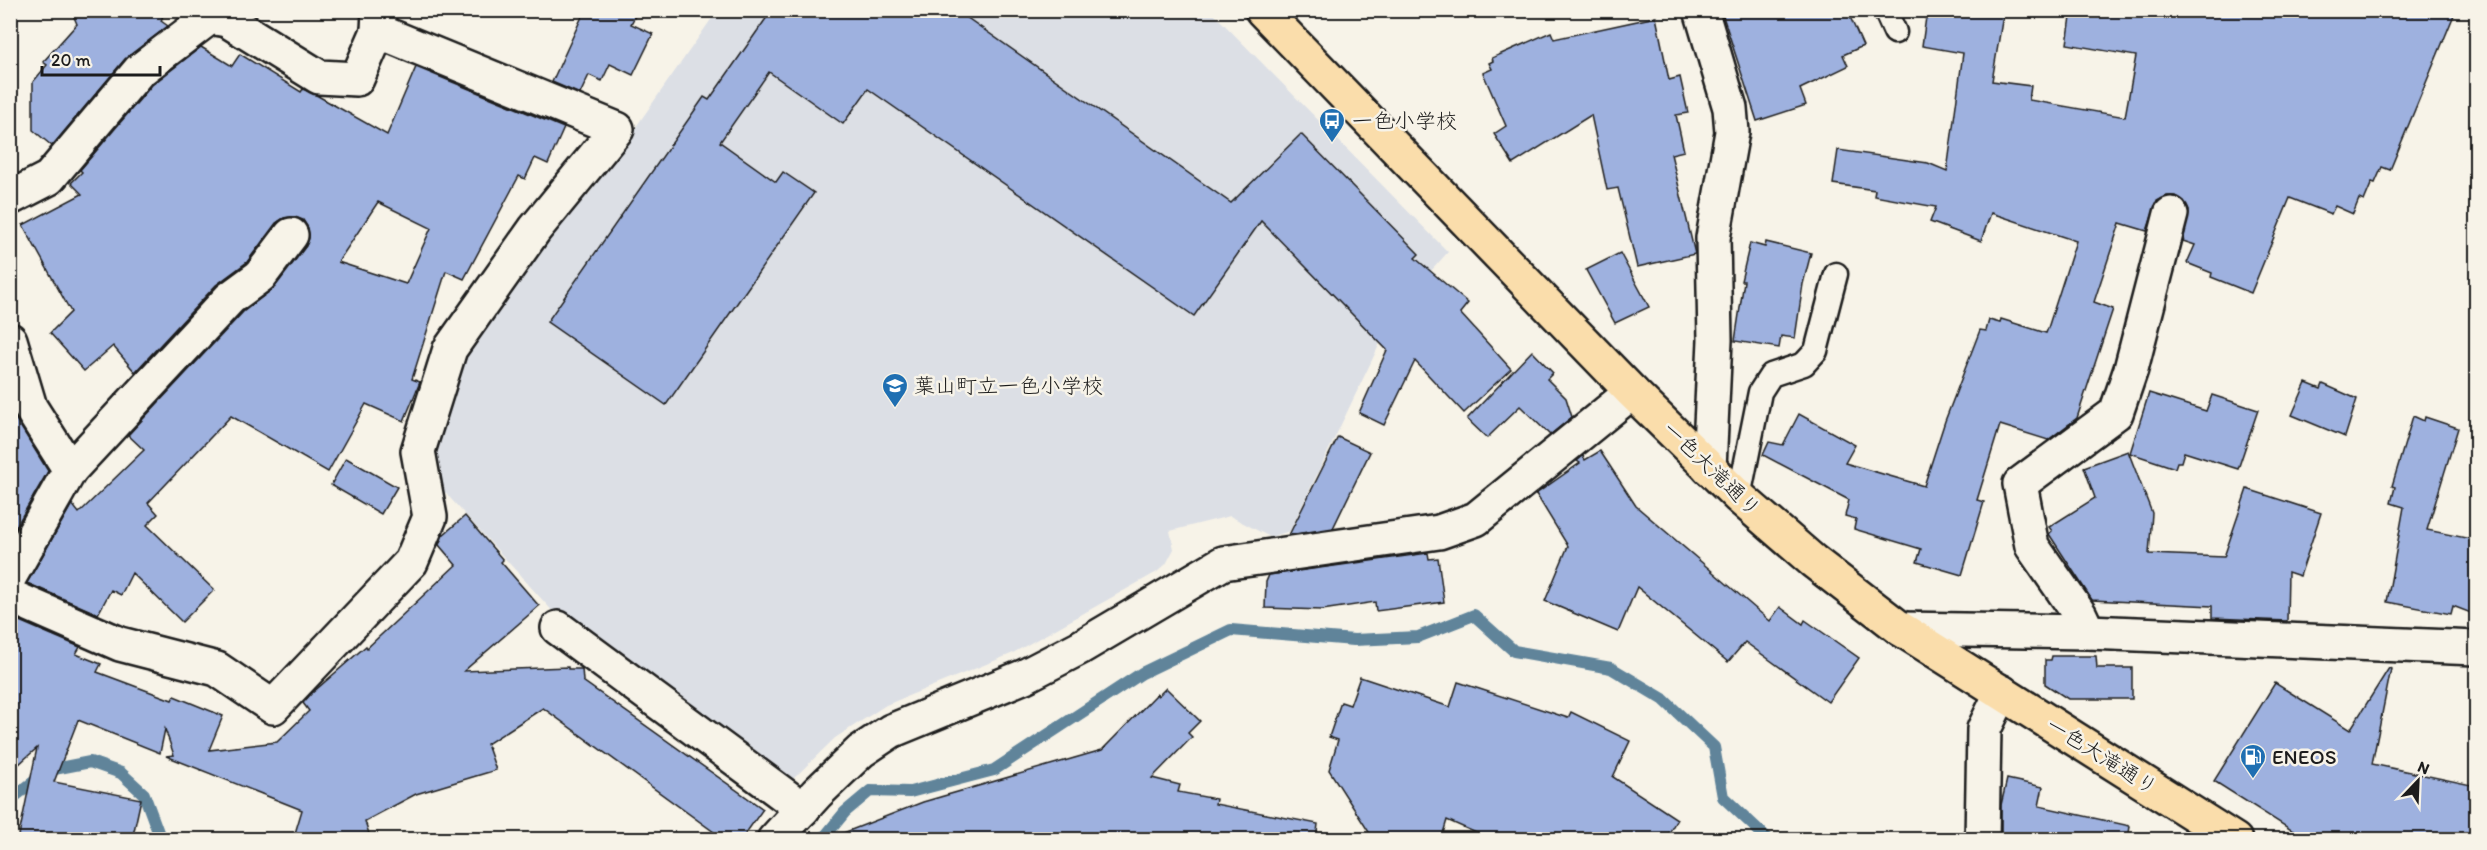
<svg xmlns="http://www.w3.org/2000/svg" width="2487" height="850" font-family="Itim,'Klee One',sans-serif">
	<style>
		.built { fill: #dcdfe5 }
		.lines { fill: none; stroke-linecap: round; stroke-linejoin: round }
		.stream { stroke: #60849a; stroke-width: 12 }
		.building { fill: #9eb1df; stroke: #1c1c1c; stroke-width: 1.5; fill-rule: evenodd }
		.service-casing { stroke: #1c1c1c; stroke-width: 27 }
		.minor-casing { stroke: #1c1c1c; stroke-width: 38 }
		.primary-casing { stroke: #1c1c1c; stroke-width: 38 }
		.service { stroke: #f7f3e8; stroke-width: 22 }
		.minor { stroke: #f7f3e8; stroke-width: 33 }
		.primary { stroke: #faddab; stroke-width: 33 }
		.labels { text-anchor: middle; stroke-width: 5; stroke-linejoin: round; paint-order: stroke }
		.poi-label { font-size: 21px; fill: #1c1c1c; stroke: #f7f3e8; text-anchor: start }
		.street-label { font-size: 21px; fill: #1c1c1c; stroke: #f7f3e8 }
	</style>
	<rect width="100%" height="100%" fill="#f7f3e8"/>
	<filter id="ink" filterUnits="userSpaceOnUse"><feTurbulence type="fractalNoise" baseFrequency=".0167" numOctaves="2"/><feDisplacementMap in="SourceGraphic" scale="12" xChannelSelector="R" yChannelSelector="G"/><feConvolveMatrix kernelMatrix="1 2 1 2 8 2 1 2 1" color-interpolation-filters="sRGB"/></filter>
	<g filter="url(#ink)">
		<path class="built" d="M 717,11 L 1211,11 L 1448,252 L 1396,310 L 1290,531 L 1270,537 L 1230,516 L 1170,531 L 1174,549 L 1166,564 L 1157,572 L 1011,654 L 886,705 L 835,738 L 788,784 L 557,616 L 422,467 L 462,350 L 578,187 L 589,194 Z"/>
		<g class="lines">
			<g class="stream">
				<path d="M 10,800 L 49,770 L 90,762 L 121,773 L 144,794 L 161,840"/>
				<path d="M 822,840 L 845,812 L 870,791 L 910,792 L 994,770 L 1142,673 L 1231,630 L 1354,640 L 1418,637 L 1474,615 L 1514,651 L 1611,668 L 1663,699 L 1714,747 L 1723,797 L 1769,840"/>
			</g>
		</g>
		<g class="building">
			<path d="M 71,10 L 165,10 L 161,21 L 168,26 L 125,59 L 52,146 L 33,130 L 33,82 L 47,65 L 43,62 L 77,24 Z"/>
			<path d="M 585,10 L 638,10 L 631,24 L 653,34 L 633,75 L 610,64 L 602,81 L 589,75 L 580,94 L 552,82 Z"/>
			<path d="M 772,10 L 956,10 L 1231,203 L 1301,134 L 1419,254 L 1415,258 L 1468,303 L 1460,313 L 1511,369 L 1464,413 L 1415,361 L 1384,425 L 1359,413 L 1387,350 L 1261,221 L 1194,316 L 868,89 L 843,124 L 769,72 L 720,142 L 776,182 L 783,172 L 814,193 L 666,405 L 547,322 L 704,97 L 709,100 Z"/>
			<path d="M 1721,10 L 1847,10 L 1863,46 L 1843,55 L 1848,66 L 1800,89 L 1806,105 L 1757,121 Z"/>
			<path d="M 1927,10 L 1975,10 L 2003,15 L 1992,81 L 2031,86 L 2029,100 L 2125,117 L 2136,56 L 2067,44 L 2072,10 L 2456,10 L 2390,170 L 2382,167 L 2375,183 L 2372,182 L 2364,201 L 2359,199 L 2353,214 L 2335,206 L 2331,214 L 2290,198 L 2251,293 L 2211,277 L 2212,273 L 2187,263 L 2195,245 L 2183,241 L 2189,210 L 2184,201 L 2176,196 L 2167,196 L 2157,201 L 2147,231 L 2120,223 L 2094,302 L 2113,309 L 2077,418 L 2048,440 L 2000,425 L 1977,500 L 1984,502 L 1962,575 L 1917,562 L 1921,549 L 1854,529 L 1856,519 L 1845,516 L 1849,500 L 1763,455 L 1769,442 L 1783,445 L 1799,414 L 1855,445 L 1845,463 L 1924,486 L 1945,421 L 1980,330 L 1986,331 L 1989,320 L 2000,323 L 2001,319 L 2046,333 L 2048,328 L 2076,241 L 1991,213 L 1981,241 L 1930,222 L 1936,207 L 1874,196 L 1875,190 L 1833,184 L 1838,150 L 1928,163 L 1947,171 L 1963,53 L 1922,46 Z"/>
			<path d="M 1656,17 L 1669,80 L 1680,77 L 1688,113 L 1676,115 L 1684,151 L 1671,154 L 1695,254 L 1637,267 L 1618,188 L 1607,190 L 1591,115 L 1513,164 L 1494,134 L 1506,126 L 1483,73 L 1492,69 L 1489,63 L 1493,61 L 1492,58 L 1551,32 L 1554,39 Z"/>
			<path d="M 201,47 L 232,66 L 240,54 L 301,92 L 303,89 L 318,96 L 387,135 L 416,67 L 564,128 L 548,164 L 535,158 L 525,179 L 519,176 L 464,279 L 446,271 L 412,379 L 420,382 L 404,421 L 366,404 L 328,472 L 231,416 L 148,503 L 158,514 L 147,525 L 214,590 L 182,622 L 132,573 L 121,595 L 111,590 L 98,614 L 27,583 L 72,504 L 79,513 L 144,450 L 128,435 L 243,312 L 275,287 L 306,246 L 309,238 L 308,228 L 303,220 L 294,217 L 284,218 L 276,223 L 247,262 L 216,285 L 135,372 L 113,346 L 84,371 L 50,333 L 71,312 L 23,225 L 82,194 L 71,183 L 82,172 L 80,170 L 152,85 ZM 378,202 L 431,228 L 406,284 L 338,262 Z"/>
			<path d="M 1766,242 L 1811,253 L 1803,284 L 1795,338 L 1781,336 L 1779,348 L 1735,341 L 1744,281 L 1741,281 L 1750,243 L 1765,247 Z"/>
			<path d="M 1620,253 L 1649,307 L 1615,323 L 1586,270 Z"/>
			<path d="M 1532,351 L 1553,373 L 1547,379 L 1566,398 L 1572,417 L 1550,435 L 1520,406 L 1487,438 L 1467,419 Z"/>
			<path d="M 2306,383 L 2321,389 L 2323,384 L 2357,399 L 2345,437 L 2292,415 Z"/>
			<path d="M 2149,393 L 2206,411 L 2212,395 L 2258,410 L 2238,469 L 2184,452 L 2181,462 L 2177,462 L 2175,468 L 2130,453 Z"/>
			<path d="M 10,409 L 48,471 L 10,537 Z"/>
			<path d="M 2413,416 L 2424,421 L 2425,417 L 2458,428 L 2427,530 L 2476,540 L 2476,615 L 2453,606 L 2451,614 L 2387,602 L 2404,507 L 2391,503 L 2395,487 L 2392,486 Z"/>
			<path d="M 1338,437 L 1370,452 L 1333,528 L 1289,535 Z"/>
			<path d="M 1600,451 L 1636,506 L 1770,621 L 1780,607 L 1803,624 L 1805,620 L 1859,658 L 1828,702 L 1745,642 L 1728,662 L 1637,587 L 1618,632 L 1545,601 L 1568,546 L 1536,494 L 1580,463 L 1577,461 L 1583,456 L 1585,460 Z"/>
			<path d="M 2128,451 L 2152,513 L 2149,554 L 2224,557 L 2247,489 L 2321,513 L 2300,576 L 2288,572 L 2287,621 L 2212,618 L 2212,606 L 2092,600 L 2049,534 L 2052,531 L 2049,527 L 2095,498 L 2084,467 Z"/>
			<path d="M 346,458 L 397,487 L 381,514 L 331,485 Z"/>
			<path d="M 465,516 L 503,560 L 501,562 L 539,606 L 464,671 L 568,667 L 568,669 L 582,669 L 583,681 L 763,809 L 741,840 L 725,840 L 543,708 L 487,744 L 496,770 L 416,794 L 365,821 L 371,840 L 293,840 L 302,810 L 166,756 L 174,755 L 165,729 L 160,753 L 78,720 L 54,782 L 141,799 L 132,840 L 18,840 L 37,748 L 10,772 L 10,617 L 80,647 L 76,654 L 101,664 L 97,672 L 172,700 L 174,696 L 223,716 L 209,750 L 277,742 L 309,711 L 303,703 L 311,694 L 366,646 L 367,648 L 456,565 L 439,545 L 443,535 Z"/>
			<path d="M 1428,553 L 1429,559 L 1438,558 L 1444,602 L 1376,611 L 1375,602 L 1322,610 L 1265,608 L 1266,582 L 1269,575 Z"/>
			<path d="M 2052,656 L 2096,656 L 2097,668 L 2132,668 L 2132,699 L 2068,699 L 2045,684 L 2045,660 L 2051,660 Z"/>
			<path d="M 2389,668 L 2391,669 L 2372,764 L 2476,786 L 2476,840 L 2307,840 L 2214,781 L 2275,683 L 2350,730 Z"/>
			<path d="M 1360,677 L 1450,707 L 1458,682 L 1568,718 L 1571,712 L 1630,741 L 1613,777 L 1677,819 L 1665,840 L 1492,840 L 1447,820 L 1441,840 L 1374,840 L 1329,770 L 1338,740 L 1329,737 L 1341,702 L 1350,705 Z"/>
			<path d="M 1166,688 L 1200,721 L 1188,733 L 1192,737 L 1152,778 L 1180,785 L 1178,792 L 1216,799 L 1215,804 L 1318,824 L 1316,840 L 833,840 L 833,837 L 923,802 L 1102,750 L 1157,694 L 1158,696 Z"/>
			<path d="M 2007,779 L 2043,787 L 2039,806 L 2130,826 L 2128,840 L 2001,840 L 2001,805 Z"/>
		</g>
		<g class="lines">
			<defs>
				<g id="service">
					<path d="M 1885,10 L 1895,32"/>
					<path d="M 1739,497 L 1760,392 L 1771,375 L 1804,364 L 1816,351 L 1836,274"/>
				</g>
				<g id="minor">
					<path d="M 1701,10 L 1730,108 L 1732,132 L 1713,238 L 1715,340 L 1709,468"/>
					<path d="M 10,198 L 49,178 L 139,71 L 210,17 L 227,20 L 319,77 L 357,79 L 378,31 L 379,10"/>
					<path d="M 10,340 L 30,407 L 70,470 L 10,576"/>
					<path d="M 70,470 L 230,298 L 260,276 L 291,235"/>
					<path d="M 10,596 L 120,644 L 217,669 L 273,707 L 411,562 L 430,517 L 418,451 L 450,349 L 535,229 L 617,129 L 378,31"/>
					<path d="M 558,628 L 803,809"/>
					<path d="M 1901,629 L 2088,632 L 2476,648"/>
					<path d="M 2088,632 L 2080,615 L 2032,546 L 2020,484 L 2116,413 L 2131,369 L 2171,214"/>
					<path d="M 774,840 L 817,793 L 861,751 L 891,731 L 1025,676 L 1079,648 L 1223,563 L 1439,532 L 1476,519 L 1632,392"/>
					<path d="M 1982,840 L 1984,729 L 2002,692"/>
				</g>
				<path id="primary" d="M 1262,10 L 1632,392 L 1739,497 L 1813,561 L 1901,629 L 2235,840"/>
			</defs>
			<use href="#service" class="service-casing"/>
			<use href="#minor" class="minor-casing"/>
			<use href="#primary" class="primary-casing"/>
			<use href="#service" class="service"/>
			<use href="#minor" class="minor"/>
			<use href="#primary" class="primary"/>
		</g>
	</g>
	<defs>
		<symbol id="bus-pin" viewBox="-11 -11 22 30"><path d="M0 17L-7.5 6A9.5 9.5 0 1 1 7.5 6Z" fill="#1f6fb2" stroke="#f7f3e8"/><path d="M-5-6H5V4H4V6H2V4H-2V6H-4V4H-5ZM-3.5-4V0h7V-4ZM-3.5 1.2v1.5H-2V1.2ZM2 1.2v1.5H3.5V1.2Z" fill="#fff"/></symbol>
		<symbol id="school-pin" viewBox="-11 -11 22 30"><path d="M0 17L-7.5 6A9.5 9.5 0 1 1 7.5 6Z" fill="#1f6fb2" stroke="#f7f3e8"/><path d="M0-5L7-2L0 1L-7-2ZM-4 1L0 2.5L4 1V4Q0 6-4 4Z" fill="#fff"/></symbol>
		<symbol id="fuel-pin" viewBox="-11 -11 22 30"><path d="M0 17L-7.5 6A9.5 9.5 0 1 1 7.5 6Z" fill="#1f6fb2" stroke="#f7f3e8"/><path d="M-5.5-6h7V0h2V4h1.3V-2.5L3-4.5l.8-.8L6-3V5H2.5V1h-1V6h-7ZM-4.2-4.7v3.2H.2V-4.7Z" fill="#fff"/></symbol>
	</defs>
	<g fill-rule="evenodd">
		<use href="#bus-pin" x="1317" y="106" width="30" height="40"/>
		<use href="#school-pin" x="880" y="371" width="30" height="40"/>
		<use href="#fuel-pin" x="2238" y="742" width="30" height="40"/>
	</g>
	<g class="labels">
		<g class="poi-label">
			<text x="1352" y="128">一色小学校</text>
			<text x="914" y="393">葉山町立一色小学校</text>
			<text x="2272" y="764">ENEOS</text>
		</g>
		<g class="street-label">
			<text transform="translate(1712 469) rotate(44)" y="7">一色大滝通り</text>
			<text transform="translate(2102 756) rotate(32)" y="7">一色大滝通り</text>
		</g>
	</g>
	<rect width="2487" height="850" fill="none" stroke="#f7f3e8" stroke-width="36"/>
	<rect x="18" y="18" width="2451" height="814" fill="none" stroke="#1c1c1c" stroke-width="2" filter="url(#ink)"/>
	<g transform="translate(2418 781) rotate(23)" stroke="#f7f3e8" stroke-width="4.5" paint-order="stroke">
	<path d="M0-4.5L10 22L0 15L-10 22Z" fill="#1c1c1c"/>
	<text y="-9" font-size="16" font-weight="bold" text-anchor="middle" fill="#1c1c1c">N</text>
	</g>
	<path d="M42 66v9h118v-9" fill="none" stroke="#1c1c1c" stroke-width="3"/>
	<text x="51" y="66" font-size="18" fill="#1c1c1c" stroke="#f7f3e8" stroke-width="4.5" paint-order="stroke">20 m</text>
</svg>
